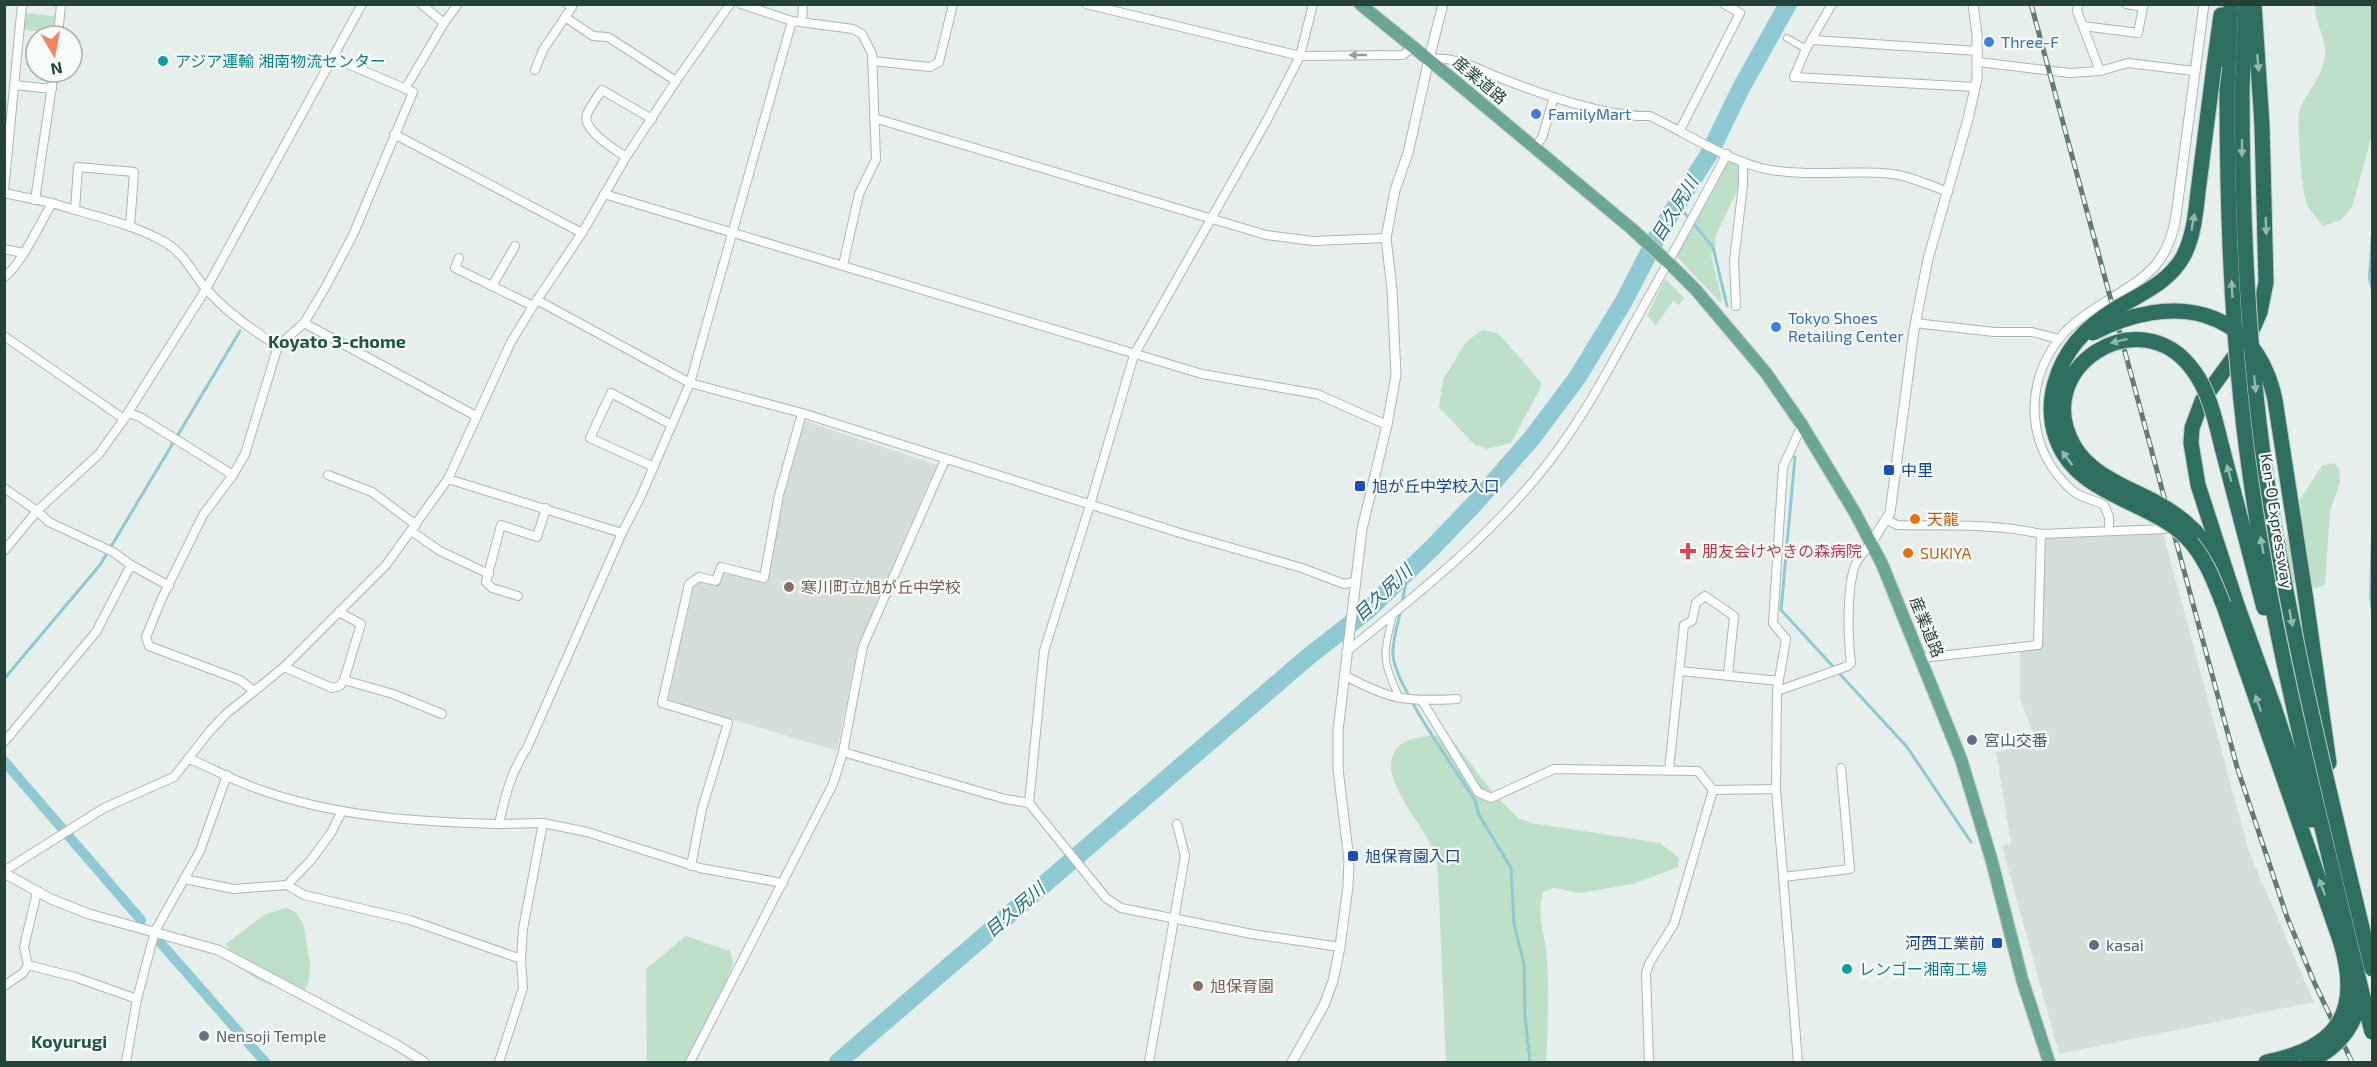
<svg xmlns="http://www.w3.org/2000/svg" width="2377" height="1067" font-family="'Exo 2','Noto Sans JP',sans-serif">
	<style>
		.built { fill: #d4dfda }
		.green { fill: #bfe0c8 }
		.water { fill: #8ec9d4 }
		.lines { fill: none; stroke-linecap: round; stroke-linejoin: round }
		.stream { stroke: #8ec9d4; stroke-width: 3 }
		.canal { stroke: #8ec9d4; stroke-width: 10 }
		.river { stroke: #8ec9d4; stroke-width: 18 }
		.pedestrian-casing { stroke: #a8b8b2; stroke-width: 8 }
		.minor-casing { stroke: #a8b8b2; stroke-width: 10 }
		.tertiary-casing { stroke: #a8b8b2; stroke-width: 11 }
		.primary-casing { stroke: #c2cac8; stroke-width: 14 }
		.motorway-casing { stroke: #c2cac8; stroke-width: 17 }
		.pedestrian { stroke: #fff; stroke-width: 6 }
		.minor { stroke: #fff; stroke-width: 8 }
		.tertiary { stroke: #fff; stroke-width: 9 }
		.primary { stroke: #6aa596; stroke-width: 12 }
		.motorway { stroke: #2f6f62; stroke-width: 15 }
		.rail-casing { stroke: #5f7d75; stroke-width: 5 }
		.rail { stroke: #f7fbf9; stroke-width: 3; stroke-dasharray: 9; stroke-linecap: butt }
		.motorway-bridge-casing { stroke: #c2cac8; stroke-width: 17; stroke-linecap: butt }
		.motorway-bridge { stroke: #2f6f62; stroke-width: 15 }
		.oneway { fill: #92a09c }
		.oneway2 { fill: #93b5ae }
		.shop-dot { fill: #3f7fe0; stroke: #f7fbf9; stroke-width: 2 }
		.culture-dot { fill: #0f9aa8; stroke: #f7fbf9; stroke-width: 2 }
		.transit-dot { fill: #1a4fb4; stroke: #f7fbf9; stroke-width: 2 }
		.food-dot { fill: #e8710a; stroke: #f7fbf9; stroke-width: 2 }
		.health-dot { fill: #e0444e; stroke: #f7fbf9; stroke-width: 2 }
		.education-dot { fill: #8d6e63; stroke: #f7fbf9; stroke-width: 2 }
		.service-dot { fill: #5c6f8a; stroke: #f7fbf9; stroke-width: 2 }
		.worship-dot { fill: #6b7280; stroke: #f7fbf9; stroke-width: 2 }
		.labels { text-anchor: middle; stroke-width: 4.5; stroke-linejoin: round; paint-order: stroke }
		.shop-label { font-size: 16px; fill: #366cbe; stroke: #f7fbf9; text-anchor: start }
		.culture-label { font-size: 16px; fill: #0d838f; stroke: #f7fbf9; text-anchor: start }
		.street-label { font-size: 16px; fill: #24423a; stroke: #f7fbf9 }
		.transit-label { font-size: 16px; fill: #164399; stroke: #f7fbf9; text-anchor: start }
		.food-label { font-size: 16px; fill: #c56008; stroke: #f7fbf9; text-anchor: start }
		.health-label { font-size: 16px; fill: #be3a42; stroke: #f7fbf9; text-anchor: start }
		.education-label { font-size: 16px; fill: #785e54; stroke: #f7fbf9; text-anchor: start }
		.service-label { font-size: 16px; fill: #4e5e75; stroke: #f7fbf9; text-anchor: start }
		.worship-label { font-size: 16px; fill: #5b616d; stroke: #f7fbf9; text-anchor: start }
		.water-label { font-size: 18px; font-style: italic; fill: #1c6f80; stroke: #f7fbf9 }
		.neighbourhood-label { font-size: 18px; font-weight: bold; fill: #1f5548; stroke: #f7fbf9 }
	</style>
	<rect width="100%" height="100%" fill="#e6efeb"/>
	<g class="built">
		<path d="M 805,421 L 937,465 L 858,645 L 837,751 L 668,700 L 693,588 L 700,582 L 718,585 L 723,573 L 767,583 L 784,495 Z"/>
		<path d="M 2163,533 L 2249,852 L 2314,1002 L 2059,1054 L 2002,846 L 2011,843 L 1996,752 L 2038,744 L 2020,700 L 2020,651 L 2043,647 L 2043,537 Z"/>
	</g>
	<g class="green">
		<path d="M 2315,5 L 2372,5 L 2372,135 L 2352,207 L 2341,220 L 2323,226 C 2318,219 2311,212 2307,204 C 2302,194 2297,123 2299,112 C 2304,94 2327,74 2325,49 C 2324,34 2314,20 2315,5 Z"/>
		<path d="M 25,13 L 55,16 L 54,32 L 24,30 Z"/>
		<path d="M 1729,159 L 1739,165 L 1740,185 L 1716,235 L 1715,248 L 1711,255 L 1722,300 L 1720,302 L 1676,256 Z"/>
		<path d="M 1665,279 L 1684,298 L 1679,305 L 1673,301 L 1656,325 L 1647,316 Z"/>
		<path d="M 1482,330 L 1498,333 L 1541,382 L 1541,387 L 1511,443 L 1487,449 L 1475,445 L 1439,407 L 1443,379 L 1467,341 Z"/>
		<path d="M 2334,463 L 2339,468 L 2340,482 L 2330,511 L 2325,585 L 2316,588 L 2281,582 L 2290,515 L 2322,466 Z"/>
		<path d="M 1434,735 L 1453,741 L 1494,794 L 1518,818 L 1531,823 L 1660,843 L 1679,858 L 1678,867 L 1633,884 L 1580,893 L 1554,888 L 1543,892 C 1536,920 1546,934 1547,961 C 1549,995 1548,1028 1546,1062 L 1446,1062 L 1438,875 C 1437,868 1437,859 1434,852 C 1425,825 1371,773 1399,746 C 1407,738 1423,737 1434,735 Z"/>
		<path d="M 286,908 L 296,912 L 304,926 L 310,964 L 309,982 L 304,992 C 265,985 246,981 226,944 L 264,915 Z"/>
		<path d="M 686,936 L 730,951 L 733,963 L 695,1062 L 647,1062 L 646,969 Z"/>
	</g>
	<g class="water">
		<path d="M 2372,219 L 2372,294 L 2368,278 Z"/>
		<path d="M 2372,503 L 2372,618 L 2369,597 Z"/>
	</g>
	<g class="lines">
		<g class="stream">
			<path d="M 1677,204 L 1713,247 L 1727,306"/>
			<path d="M 1795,457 L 1781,610 L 1907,747 L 1971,842"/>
			<path d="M 1402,603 L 1408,571"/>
			<path d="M 1401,609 C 1398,624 1392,641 1393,655 C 1396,688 1455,769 1475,800 L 1479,815 L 1511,868 L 1514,924 L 1524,964 L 1525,1016 L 1530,1062"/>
			<path d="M 4,679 L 100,565 L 240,331"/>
		</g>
		<g class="canal">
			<path d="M 4,761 L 141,920"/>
			<path d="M 158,940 L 265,1062"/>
		</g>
		<path class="river" d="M 838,1062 L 1309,656 L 1367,611 L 1434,546 L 1477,501 L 1532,438 L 1577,378 L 1624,301 L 1660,231 L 1709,154 L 1741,88 L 1788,4"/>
		<defs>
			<g id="pedestrian">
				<path d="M 1787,38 L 1806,49"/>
				<path d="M 1393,614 C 1383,657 1381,658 1400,699"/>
			</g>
			<g id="minor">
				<path d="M 421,4 L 444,23"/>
				<path d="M 741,4 L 792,21 L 853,29 L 862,34 L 872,54 L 876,159 L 859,194 L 843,265"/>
				<path d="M 1086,4 L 1300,56 L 1403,55 L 1413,47"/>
				<path d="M 1832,4 L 1806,49 L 1794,77 L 1975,87"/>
				<path d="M 2078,4 L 2077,11 L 2100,71"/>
				<path d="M 565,17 L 593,36 L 608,37 L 676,81"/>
				<path d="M 802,22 L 803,4"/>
				<path d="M 2083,26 L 2138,33 L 2143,7 L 2126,4"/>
				<path d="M 58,36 L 61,4"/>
				<path d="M 1813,40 L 1978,51"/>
				<path d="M 1429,59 C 1457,56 1477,69 1503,79 C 1541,94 1610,118 1650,116 C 1686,133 1733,164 1771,170 C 1808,176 1845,171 1882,173 C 1905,174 1927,184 1948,192"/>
				<path d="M 872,61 L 930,67 L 939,62 L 953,4"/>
				<path d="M 1978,62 L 2070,73 L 2100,71 L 2128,63 L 2194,71"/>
				<path d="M 535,70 L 543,50 L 572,7 L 567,4"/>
				<path d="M 15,85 L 52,89"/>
				<path d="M 405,89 L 444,23 L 458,4"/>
				<path d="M 874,118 L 1266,235 L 1313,241 L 1386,238"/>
				<path d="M 1680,130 L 1740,13 L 1724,4"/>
				<path d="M 394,134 L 582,233"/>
				<path d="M 1534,148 L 1542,138 L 1554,97"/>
				<path d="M 626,157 C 616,150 581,130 587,114 C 590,106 597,98 602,90 L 652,119"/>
				<path d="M 4,190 L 22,4"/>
				<path d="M 4,193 L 52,203 C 42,220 20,267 4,277"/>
				<path d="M 604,194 L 1202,374 L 1317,394 L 1387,425"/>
				<path d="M 35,200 L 54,72"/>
				<path d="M 52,203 C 89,215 132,223 166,243 C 186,255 193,275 208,291 C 229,314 252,330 278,346"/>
				<path d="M 75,210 L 78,167 L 134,172 L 130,227"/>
				<path d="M 4,249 L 23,253"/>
				<path d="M 459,258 L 455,268 L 533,306"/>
				<path d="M 492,286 L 515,246"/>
				<path d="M 537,300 L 690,383 L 802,413 L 1180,533 L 1302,568 L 1344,584 L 1354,582"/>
				<path d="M 1736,306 L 1734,261 L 1743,185 L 1743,162"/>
				<path d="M 304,323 L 476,416"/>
				<path d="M 1915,323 L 1994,332 L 2032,332 L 2059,339"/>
				<path d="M 4,336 L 124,419"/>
				<path d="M 128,413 L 140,417 L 233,475"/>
				<path d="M 654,467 L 590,438 L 611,393 L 672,425"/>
				<path d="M 328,475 L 372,492 L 416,525"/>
				<path d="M 448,479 L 622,533"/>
				<path d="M 4,488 L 37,511 L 49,522 L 113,552 L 131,565 L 169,586"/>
				<path d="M 1887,520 L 1897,525 C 1944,526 1995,523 2041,534 L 2165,529"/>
				<path d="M 411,531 L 440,551 L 489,574"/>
				<path d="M 2109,531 L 2109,517 L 2104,505 C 2095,500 2082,498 2074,492 C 2027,452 2022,387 2059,339 C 2072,322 2092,310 2110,299"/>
				<path d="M 4,551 L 37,511 L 99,454 L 124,419 L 206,289 L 362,4"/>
				<path d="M 518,596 L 492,588 L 486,582 L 501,525 L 537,537 L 546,508"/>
				<path d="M 1346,652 C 1413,598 1481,544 1536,478 C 1575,432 1604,378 1633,325 C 1665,268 1696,212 1727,154"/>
				<path d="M 1922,658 L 2038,645 L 2041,534"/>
				<path d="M 284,667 L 332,688 L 340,686 L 344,680 L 361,624 L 339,612"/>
				<path d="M 1680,671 L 1779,681"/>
				<path d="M 1344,675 C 1390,700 1405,702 1457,699"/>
				<path d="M 344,680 L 393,694 L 442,714"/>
				<path d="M 254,691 L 240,680 L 149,646 L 146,637 L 162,598 L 203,515 L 233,475 L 245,454 L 278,346 L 304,323 L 325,288 L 353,235 L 413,92 L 334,58"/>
				<path d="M 1777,691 L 1848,666 L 1851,663 C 1848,639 1846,582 1857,561 C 1861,555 1867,549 1871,543"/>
				<path d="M 1422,701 L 1478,792 L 1491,798 L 1554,769 L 1698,771 L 1713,790 L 1776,789"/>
				<path d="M 5,741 L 96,632 L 131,565"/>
				<path d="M 843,752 L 1005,799 L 1029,803 L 1106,898 L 1121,908 L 1252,934 L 1340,947"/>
				<path d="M 190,759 C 213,769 237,782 261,790 C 337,817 419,822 499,824 C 505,796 511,772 527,748 L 622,533 L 641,496 L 690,383 L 792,21"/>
				<path d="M 1669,770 L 1684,625 L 1692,621 L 1696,603 L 1705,596 L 1734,616 L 1728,675"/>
				<path d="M 1029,803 L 1044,651 L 1090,505 L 1134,355 L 1267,120 L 1300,56 L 1313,4"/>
				<path d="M 499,824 L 543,823 L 587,832 L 700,868 L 783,883"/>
				<path d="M 691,866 L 702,809 L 728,723 L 662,703 L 689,584 L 699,577 L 716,581 L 721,567 L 764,578 L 779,495 L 802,413"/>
				<path d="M 4,871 L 104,808 L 174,777 L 209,732 L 226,714 L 284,667 L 386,565 L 448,479 L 511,342 L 533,306 L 582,233 L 626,157 L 676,81 L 730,4"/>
				<path d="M 1783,877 L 1850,869 L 1841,768"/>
				<path d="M 184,879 L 234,889 L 287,885 L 311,860 L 331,833 L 342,811"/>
				<path d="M 287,885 L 304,895 L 410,920 L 521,959"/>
				<path d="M 28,965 L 75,977 L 137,999"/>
				<path d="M 4,986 L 23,973 L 28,965 L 24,947 L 37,892"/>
				<path d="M 126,1062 L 137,999 L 155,931 L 200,851 L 227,775"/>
				<path d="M 499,1062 L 523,988 L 521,959 L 523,929 L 543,823"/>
				<path d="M 690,1062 L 833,784 L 843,752 L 863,646 L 945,460"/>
				<path d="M 1149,1062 L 1185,856 L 1177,824"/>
				<path d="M 1649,1062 L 1646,973 L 1650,962 L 1674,924 L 1713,790"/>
				<path d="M 1798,1062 L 1776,789 L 1777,691 L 1786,639 L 1773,623 L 1783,467 L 1802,425"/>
			</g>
			<g id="tertiary">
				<path d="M 2110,299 C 2148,277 2169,261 2176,216 L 2204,4"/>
				<path d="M 1871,543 L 1890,513 L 1914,330 L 1928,259 L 1968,119 L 1977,79 L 1977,35 L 1973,4"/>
				<path d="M 4,873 L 51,899 L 89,914 L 218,950 L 397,1045 L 424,1062"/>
				<path d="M 1292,1062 L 1324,1005 L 1333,981 L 1340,947 L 1348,886 L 1349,860 L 1338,769 L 1338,731 L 1362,529 L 1387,425 L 1396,375 L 1392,289 L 1386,238 L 1395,190 L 1408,153 L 1429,59 L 1443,4"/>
			</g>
			<path id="primary" d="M 1360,4 L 1450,77 L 1632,229 L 1669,263 L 1696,290 L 1766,373 L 1802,425 L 1854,511 L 1882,564 L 1961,759 L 1991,858 L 2022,979 L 2049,1062"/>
			<g id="motorway">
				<path d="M 2214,66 L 2221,15"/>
				<path d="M 2227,89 L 2231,4"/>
				<path d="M 2242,89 L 2246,4"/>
				<path d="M 2195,531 L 2217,559"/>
				<path d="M 2306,600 L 2329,763"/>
				<path d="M 2237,605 L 2198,485 L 2191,443 L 2192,428 L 2202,401 L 2247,339 L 2254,326 L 2260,312 L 2266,282 L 2262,125 L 2254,4"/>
			</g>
		</defs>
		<use href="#pedestrian" class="pedestrian-casing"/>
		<use href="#minor" class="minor-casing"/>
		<use href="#tertiary" class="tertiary-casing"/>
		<use href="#primary" class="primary-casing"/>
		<use href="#motorway" class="motorway-casing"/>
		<use href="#pedestrian" class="pedestrian"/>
		<use href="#minor" class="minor"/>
		<use href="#tertiary" class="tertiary"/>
		<use href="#primary" class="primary"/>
		<use href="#motorway" class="motorway"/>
		<defs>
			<path id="rail" d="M 2031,4 L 2237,767 L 2287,917 L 2314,982 L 2352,1062"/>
		</defs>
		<use href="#rail" class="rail-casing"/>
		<use href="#rail" class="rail"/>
		<defs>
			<g id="motorway-bridge">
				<path d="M 2214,66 C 2209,105 2204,144 2199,184 C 2196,207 2195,233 2184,255 C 2170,282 2142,293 2117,308 C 2088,325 2064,350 2055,383 C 2049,403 2050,426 2059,445 C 2082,496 2149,501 2186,537 C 2206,557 2215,584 2225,609 L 2340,940 C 2362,1011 2339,1048 2266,1062"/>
				<path d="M 2227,89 C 2227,193 2230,297 2241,401 C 2256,548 2289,692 2324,836 C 2340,901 2355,967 2372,1032"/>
				<path d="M 2242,89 C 2242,216 2247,343 2265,468 C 2290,637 2332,803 2372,969"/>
				<path d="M 2093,333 C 2170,292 2255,305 2275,400 L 2306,600"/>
				<path d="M 2195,531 C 2184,520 2172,511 2159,504 C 2130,488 2091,476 2074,446 C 2029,368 2140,297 2193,370 C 2212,395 2217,430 2225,459 C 2238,509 2251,559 2264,608"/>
				<path d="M 2237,605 L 2274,707 L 2311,820"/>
				<path d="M 2307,1062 C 2337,1050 2358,1025 2360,992"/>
			</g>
		</defs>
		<use href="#motorway-bridge" class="motorway-bridge-casing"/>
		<use href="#motorway-bridge" class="motorway-bridge"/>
	</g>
	<defs><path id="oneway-solid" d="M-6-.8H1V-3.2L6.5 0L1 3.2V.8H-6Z" transform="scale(1.5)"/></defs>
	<use class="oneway" href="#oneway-solid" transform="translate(1358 55) rotate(180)"/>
	<g class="oneway2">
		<use href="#oneway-solid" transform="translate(2258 63) rotate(85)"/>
		<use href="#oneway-solid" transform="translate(2242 148) rotate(90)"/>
		<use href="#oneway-solid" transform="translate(2193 222) rotate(-80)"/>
		<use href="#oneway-solid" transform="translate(2266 226) rotate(88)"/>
		<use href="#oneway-solid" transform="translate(2232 289) rotate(-93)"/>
		<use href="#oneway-solid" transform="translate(2119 341) rotate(166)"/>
		<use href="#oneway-solid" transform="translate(2255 384) rotate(84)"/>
		<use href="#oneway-solid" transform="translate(2067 458) rotate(-126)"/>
		<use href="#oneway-solid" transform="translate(2229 473) rotate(-105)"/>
		<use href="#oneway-solid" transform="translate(2262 545) rotate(-100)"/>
		<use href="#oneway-solid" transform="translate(2291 618) rotate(79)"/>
		<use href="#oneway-solid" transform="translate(2258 703) rotate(-109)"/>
		<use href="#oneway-solid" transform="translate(2322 887) rotate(-110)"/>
	</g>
	<g class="shop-dot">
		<circle cx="1989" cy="42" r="6"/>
		<circle cx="1536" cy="114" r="6"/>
		<circle cx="1776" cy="327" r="6"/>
	</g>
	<g class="culture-dot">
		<circle cx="163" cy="61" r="6"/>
		<circle cx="1847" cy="969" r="6"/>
	</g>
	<g class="transit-dot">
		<rect x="1883" y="464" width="12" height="12" rx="3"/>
		<rect x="1354" y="480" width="12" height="12" rx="3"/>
		<rect x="1347" y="850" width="12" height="12" rx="3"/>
		<rect x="1991" y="937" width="12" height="12" rx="3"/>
	</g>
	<g class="food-dot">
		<circle cx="1915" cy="519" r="6"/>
		<circle cx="1908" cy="553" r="6"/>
	</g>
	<path class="health-dot" d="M1685 542h6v6h6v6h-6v6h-6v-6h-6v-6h6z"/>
	<g class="education-dot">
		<circle cx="789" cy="587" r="6"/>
		<circle cx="1198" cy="986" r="6"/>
	</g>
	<g class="service-dot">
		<circle cx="1972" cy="740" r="6"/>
		<circle cx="2094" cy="945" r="6"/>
	</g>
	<circle class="worship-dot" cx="204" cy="1036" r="6"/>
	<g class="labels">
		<g class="shop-label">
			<text x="2001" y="48">Three-F</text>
			<text x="1548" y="120">FamilyMart</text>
			<text x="1788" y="324">Tokyo Shoes<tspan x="1788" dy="18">Retailing Center</tspan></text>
		</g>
		<g class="culture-label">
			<text x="175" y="67">アジア運輸 湘南物流センター</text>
			<text x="1859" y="975">レンゴー湘南工場</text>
		</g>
		<g class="street-label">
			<text transform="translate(1480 80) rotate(40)" y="6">産業道路</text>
			<text transform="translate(2277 521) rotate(81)" y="6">Ken-O Expressway</text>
			<text transform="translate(1927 627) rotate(68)" y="6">産業道路</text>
		</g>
		<g class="transit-label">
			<text x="1901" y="476">中里</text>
			<text x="1372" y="492">旭が丘中学校入口</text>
			<text x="1365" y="862">旭保育園入口</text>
			<text x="1985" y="949" text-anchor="end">河西工業前</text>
		</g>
		<g class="food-label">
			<text x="1927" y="525">天龍</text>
			<text x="1920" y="559">SUKIYA</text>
		</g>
		<g class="health-label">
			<text x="1702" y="557">朋友会けやきの森病院</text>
		</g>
		<g class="education-label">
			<text x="801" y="593">寒川町立旭が丘中学校</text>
			<text x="1210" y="992">旭保育園</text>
		</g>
		<g class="service-label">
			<text x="1984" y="746">宮山交番</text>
			<text x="2106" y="951">kasai</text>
		</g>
		<g class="worship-label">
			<text x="216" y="1042">Nensoji Temple</text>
		</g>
		<g class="water-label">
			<text transform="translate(1675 209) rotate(-59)" y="6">目久尻川</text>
			<text transform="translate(1383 593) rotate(-43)" y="6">目久尻川</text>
			<text transform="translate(1015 910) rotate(-41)" y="6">目久尻川</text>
		</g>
		<g class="neighbourhood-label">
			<text x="337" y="348">Koyato 3-chome</text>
			<text x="69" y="1048">Koyurugi</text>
		</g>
	</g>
	<rect width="2377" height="1067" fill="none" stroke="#24423a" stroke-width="12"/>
	<g transform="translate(54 54) rotate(170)"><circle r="28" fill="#f7fbf9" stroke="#a3b1ad" stroke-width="1.5"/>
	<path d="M0-4.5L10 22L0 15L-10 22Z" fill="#f4845f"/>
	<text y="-9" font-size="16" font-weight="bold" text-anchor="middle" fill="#24423a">N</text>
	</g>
</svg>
